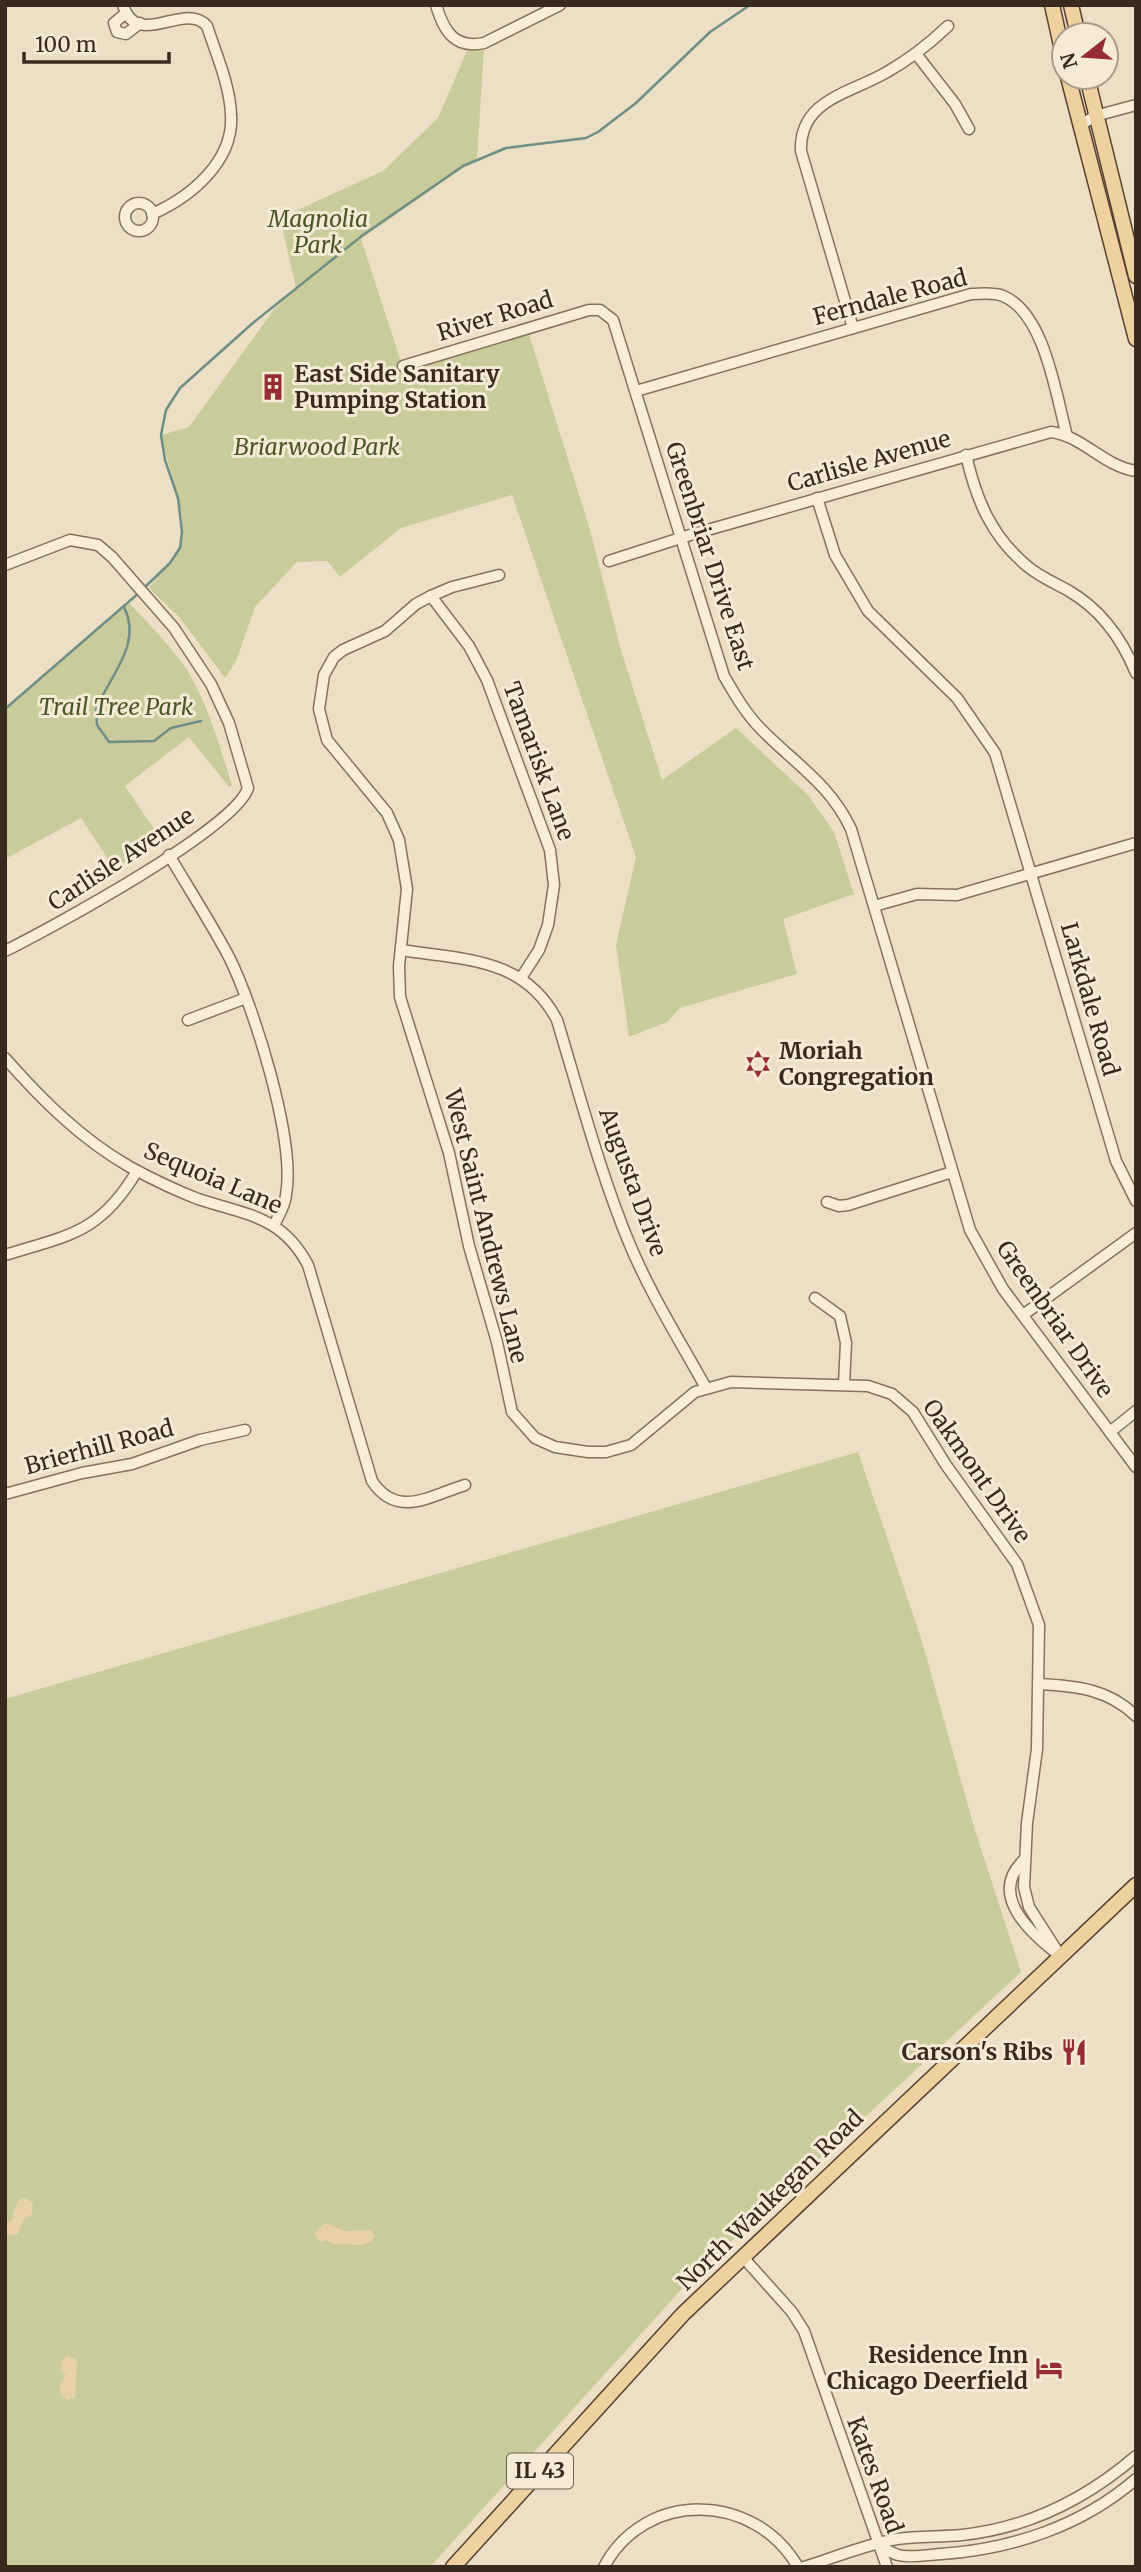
<svg xmlns="http://www.w3.org/2000/svg" width="1141" height="2572" font-family="Merriweather,serif">
	<style>
		.green { fill: #c9cb9a }
		.sand { fill: #e8d2a4 }
		.lines { fill: none; stroke-linecap: round; stroke-linejoin: round }
		.stream { stroke: #6e8f85; stroke-width: 2.5 }
		.minor-casing { stroke: #88715c; stroke-width: 13 }
		.major-casing { stroke: #564030; stroke-width: 17 }
		.minor { stroke: #f8edd9; stroke-width: 10 }
		.major { stroke: #efd19f; stroke-width: 14 }
		.labels { text-anchor: middle; stroke-width: 6; stroke-linejoin: round; paint-order: stroke }
		.shield { fill: #f5ead5; stroke: #716456; stroke-width: 2 }
		.shield-label { font-size: 21px; font-weight: bold; fill: #392a1f }
		.park-label { font-size: 23px; font-style: italic; fill: #4c5527; stroke: #f5ead5 }
		.street-label { font-size: 23px; fill: #392a1f; stroke: #f5ead5 }
		.poi-label { font-size: 23px; font-weight: bold; fill: #392a1f; stroke: #f5ead5; text-anchor: start }
	</style>
	<rect width="100%" height="100%" fill="#eddfc6"/>
	<g class="green">
		<path d="M 484,49 L 477,158 L 341,253 L 361,239 L 404,371 L 529,334 L 591,533 L 620,647 L 662,780 L 736,728 L 808,795 L 834,832 L 854,894 L 783,919 L 797,974 L 680,1008 L 667,1022 L 629,1037 L 616,945 L 636,857 L 512,495 L 401,528 L 340,577 L 327,561 L 297,562 L 255,607 L 236,661 L 225,678 L 180,618 L 149,588 C 158,575 173,562 179,548 C 192,522 166,463 161,435 L 189,427 L 275,308 L 296,288 L 280,218 L 383,171 L 438,118 L 467,51 Z"/>
		<path d="M 129,603 C 150,625 172,647 189,673 C 209,707 220,748 232,785 L 229,787 L 189,737 L 125,786 L 162,841 L 116,871 L 81,818 L 5,859 L 5,709 Z"/>
		<path d="M 858,1452 L 921,1638 L 974,1827 L 1021,1972 L 689,2281 L 430,2567 L 5,2567 L 5,1699 Z"/>
	</g>
	<g class="sand">
		<path d="M 25,2198 L 33,2203 L 32,2214 L 23,2221 L 18,2234 L 5,2235 L 5,2223 L 11,2221 L 18,2200 Z"/>
		<path d="M 325,2223 L 344,2231 L 372,2230 L 375,2236 C 366,2252 350,2241 336,2245 L 327,2240 L 320,2242 L 314,2233 Z"/>
		<path d="M 68,2356 L 77,2360 L 75,2397 L 68,2400 L 61,2396 L 60,2385 L 66,2375 L 60,2371 L 62,2360 Z"/>
	</g>
	<g class="lines">
		<g class="stream">
			<path d="M 145,587 L 170,563 L 180,548 L 182,532 L 178,498 L 165,460 L 161,435 L 166,410 L 180,388 L 254,322 L 363,235 L 463,166 L 506,148 L 586,138 L 598,132 L 636,103 L 710,32 L 750,5"/>
			<path d="M 124,607 C 143,645 109,676 96,710 L 97,725 L 109,742 L 154,741 L 171,728 L 201,721"/>
			<path d="M 5,709 L 140,592"/>
		</g>
		<defs>
			<g id="minor">
				<path d="M 123,5 C 137,51 185,0 207,26 C 216,54 230,85 231,115 C 234,161 191,197 152,214"/>
				<path d="M 436,5 C 444,32 455,49 484,43 L 560,5"/>
				<path d="M 126,13 L 114,23 L 117,32 L 126,34 L 140,23"/>
				<path d="M 917,55 L 955,104 L 969,129"/>
				<path d="M 1079,126 L 1095,116 L 1136,105"/>
				<circle cx="139" cy="217" r="14"/>
				<path d="M 853,328 L 801,151 C 799,99 852,93 887,72 C 910,59 929,44 948,26"/>
				<path d="M 403,366 L 589,310 L 600,310 L 613,320 L 724,676 C 735,695 746,714 761,729 C 794,763 830,784 851,829 L 970,1230 L 1003,1289 L 1136,1467"/>
				<path d="M 636,391 L 971,294 C 981,294 993,292 1003,296 C 1045,313 1056,396 1067,436"/>
				<path d="M 966,455 C 976,499 991,536 1027,566 C 1040,577 1055,583 1069,591 C 1100,609 1122,639 1136,673"/>
				<path d="M 817,498 L 835,555 L 868,611 L 957,698 L 995,753 L 1116,1161 L 1136,1201"/>
				<path d="M 609,561 L 690,535 L 1051,432 C 1083,436 1103,466 1136,471"/>
				<path d="M 5,565 L 70,540 L 98,545 L 112,557 L 174,628 L 211,684 L 229,723 L 248,788 C 235,829 49,929 5,951"/>
				<path d="M 499,575 L 452,587 L 431,596 L 416,604 L 385,631 L 343,650 L 334,657 L 324,675 L 319,709 L 327,740 L 387,813 L 399,840 L 407,889 L 399,966 L 400,997 L 449,1153 L 469,1246 L 497,1342 L 512,1412 L 535,1438 L 555,1447 L 588,1452 L 606,1452 L 631,1445 L 695,1392 L 731,1382 L 868,1386 L 892,1394 L 913,1412 L 946,1465 L 1017,1564 L 1039,1625 L 1037,1749 L 1027,1823 L 1024,1887 L 1029,1907 L 1061,1957"/>
				<path d="M 431,596 L 469,646 L 487,680 L 550,850 L 554,885 L 548,925 L 539,950 L 521,978"/>
				<path d="M 169,855 C 189,889 211,923 229,957 C 254,1007 296,1141 286,1195 C 285,1206 279,1215 274,1225"/>
				<path d="M 874,906 L 917,894 L 957,895 L 1136,843"/>
				<path d="M 401,950 C 464,960 524,957 557,1020 C 580,1096 600,1173 630,1245 C 651,1295 680,1341 706,1388"/>
				<path d="M 188,1020 L 246,998"/>
				<path d="M 5,1058 C 42,1100 81,1139 130,1167 C 152,1179 175,1190 198,1199 C 247,1215 282,1216 308,1265 L 372,1481 C 397,1519 430,1496 465,1485"/>
				<path d="M 827,1202 L 839,1206 L 848,1205 L 952,1172"/>
				<path d="M 5,1255 C 70,1235 100,1233 137,1171"/>
				<path d="M 815,1298 L 840,1316 L 846,1343 L 844,1384"/>
				<path d="M 1023,1315 L 1136,1233"/>
				<path d="M 1110,1432 L 1136,1411"/>
				<path d="M 5,1494 L 82,1473 L 132,1464 L 200,1440 L 245,1430"/>
				<path d="M 1039,1684 C 1077,1686 1108,1689 1136,1716"/>
				<path d="M 1024,1860 C 989,1893 1027,1930 1054,1951"/>
				<path d="M 742,2256 L 792,2312 L 804,2331 L 887,2567"/>
				<path d="M 878,2545 C 884,2548 891,2553 898,2555 C 910,2558 928,2555 941,2554 C 1012,2549 1082,2526 1136,2479"/>
				<path d="M 604,2567 C 645,2489 755,2492 798,2567"/>
				<path d="M 804,2567 C 834,2558 866,2544 897,2539 C 918,2536 940,2537 962,2535 C 1027,2528 1086,2499 1136,2456"/>
			</g>
			<g id="major">
				<path d="M 1052,5 L 1064,59"/>
				<path d="M 1071,5 L 1078,35"/>
				<path d="M 1068,77 L 1136,339"/>
				<path d="M 1087,77 L 1136,276"/>
				<path d="M 453,2567 L 683,2314 L 1136,1885"/>
			</g>
		</defs>
		<use href="#minor" class="minor-casing"/>
		<use href="#major" class="major-casing"/>
		<use href="#minor" class="minor"/>
		<use href="#major" class="major"/>
	</g>
	<defs>
		<symbol id="building-bare" viewBox="-9 -9 18 18"><path d="M-4-6H4V6H1V3H-1V6H-4ZM-2.5-4.3h1.7v1.8h-1.7ZM.8-4.3h1.7v1.8H.8ZM-2.5-1h1.7V.8h-1.7ZM.8-1h1.7V.8H.8Z" fill="#962d35" stroke="#f5ead5" stroke-width="2.5" paint-order="stroke"/></symbol>
		<symbol id="synagogue-bare" viewBox="-9 -9 18 18"><path d="M0-6.5L5.6 3.2H-5.6ZM0 6.5L5.6-3.2H-5.6Z" fill="#962d35" stroke="#f5ead5" stroke-width="2.5" paint-order="stroke"/></symbol>
		<symbol id="restaurant-bare" viewBox="-9 -9 18 18"><path d="M-5-6h1v4h1v-4h1v4h1v-4h1v5L-1.5 .5V6h-2V.5L-5-1ZM5-6V6H3V1.5H1.5Q1.5-4 5-6Z" fill="#962d35" stroke="#f5ead5" stroke-width="2.5" paint-order="stroke"/></symbol>
		<symbol id="hotel-bare" viewBox="-9 -9 18 18"><path d="M-6-4.5h1.5V1H6V5H4.5V3h-9V5H-6ZM-4 0a1.8 1.8 0 1 1 3.6 0ZM.5 0V-2.5h3Q6-2.5 6 0Z" fill="#962d35" stroke="#f5ead5" stroke-width="2.5" paint-order="stroke"/></symbol>
	</defs>
	<g fill-rule="evenodd">
		<use href="#building-bare" x="254" y="368" width="38" height="38"/>
		<use href="#synagogue-bare" x="739" y="1045" width="38" height="38"/>
		<use href="#restaurant-bare" x="1055" y="2033" width="38" height="38"/>
		<use href="#hotel-bare" x="1030" y="2349" width="38" height="38"/>
	</g>
	<g class="labels">
		<rect class="shield" x="507" y="2453.5" width="66" height="35" rx="5"/>
		<g class="shield-label">
			<text x="540" y="2478">IL 43</text>
		</g>
		<g class="park-label">
			<text x="318" y="227">Magnolia<tspan x="318" dy="26">Park</tspan></text>
			<text x="317" y="455">Briarwood Park</text>
			<text x="116" y="715">Trail Tree Park</text>
		</g>
		<g class="street-label">
			<text transform="translate(890 297) rotate(-15)" y="8">Ferndale Road</text>
			<text transform="translate(495 316) rotate(-17)" y="8">River Road</text>
			<text transform="translate(869 461) rotate(-16)" y="8">Carlisle Avenue</text>
			<text transform="translate(710 556) rotate(72)" y="8">Greenbriar Drive East</text>
			<text transform="translate(539 761) rotate(70)" y="8">Tamarisk Lane</text>
			<text transform="translate(121 859) rotate(-33)" y="8">Carlisle Avenue</text>
			<text transform="translate(1090 999) rotate(74)" y="8">Larkdale Road</text>
			<text transform="translate(213 1178) rotate(23)" y="8">Sequoia Lane</text>
			<text transform="translate(633 1182) rotate(70)" y="8">Augusta Drive</text>
			<text transform="translate(486 1226) rotate(76)" y="8">West Saint Andrews Lane</text>
			<text transform="translate(1055 1319) rotate(55)" y="8">Greenbriar Drive</text>
			<text transform="translate(99 1447) rotate(-15)" y="8">Brierhill Road</text>
			<text transform="translate(977 1471) rotate(55)" y="8">Oakmont Drive</text>
			<text transform="translate(770 2200) rotate(-44)" y="8">North Waukegan Road</text>
			<text transform="translate(875 2475) rotate(70)" y="8">Kates Road</text>
		</g>
		<g class="poi-label">
			<text x="294" y="382">East Side Sanitary<tspan x="294" dy="26">Pumping Station</tspan></text>
			<text x="779" y="1059">Moriah<tspan x="779" dy="26">Congregation</tspan></text>
			<text x="1053" y="2060" text-anchor="end">Carson's Ribs</text>
			<text x="1028" y="2363" text-anchor="end">Residence Inn<tspan x="1028" dy="26">Chicago Deerfield</tspan></text>
		</g>
	</g>
	<rect width="1141" height="2572" fill="none" stroke="#392a1f" stroke-width="14"/>
	<g transform="translate(1085 56) rotate(253)"><circle r="33" fill="#f5ead5" stroke="#aa9d8c" stroke-width="2"/>
	<path d="M0-5L12 26L0 18L-12 26Z" fill="#962d35"/>
	<text y="-10" font-size="19" font-weight="bold" text-anchor="middle" fill="#392a1f">N</text>
	</g>
	<path d="M24 52v10h145v-10" fill="none" stroke="#392a1f" stroke-width="3.5"/>
	<text x="35" y="52" font-size="21" fill="#392a1f" stroke="#f5ead5" stroke-width="5" paint-order="stroke">100 m</text>
</svg>
